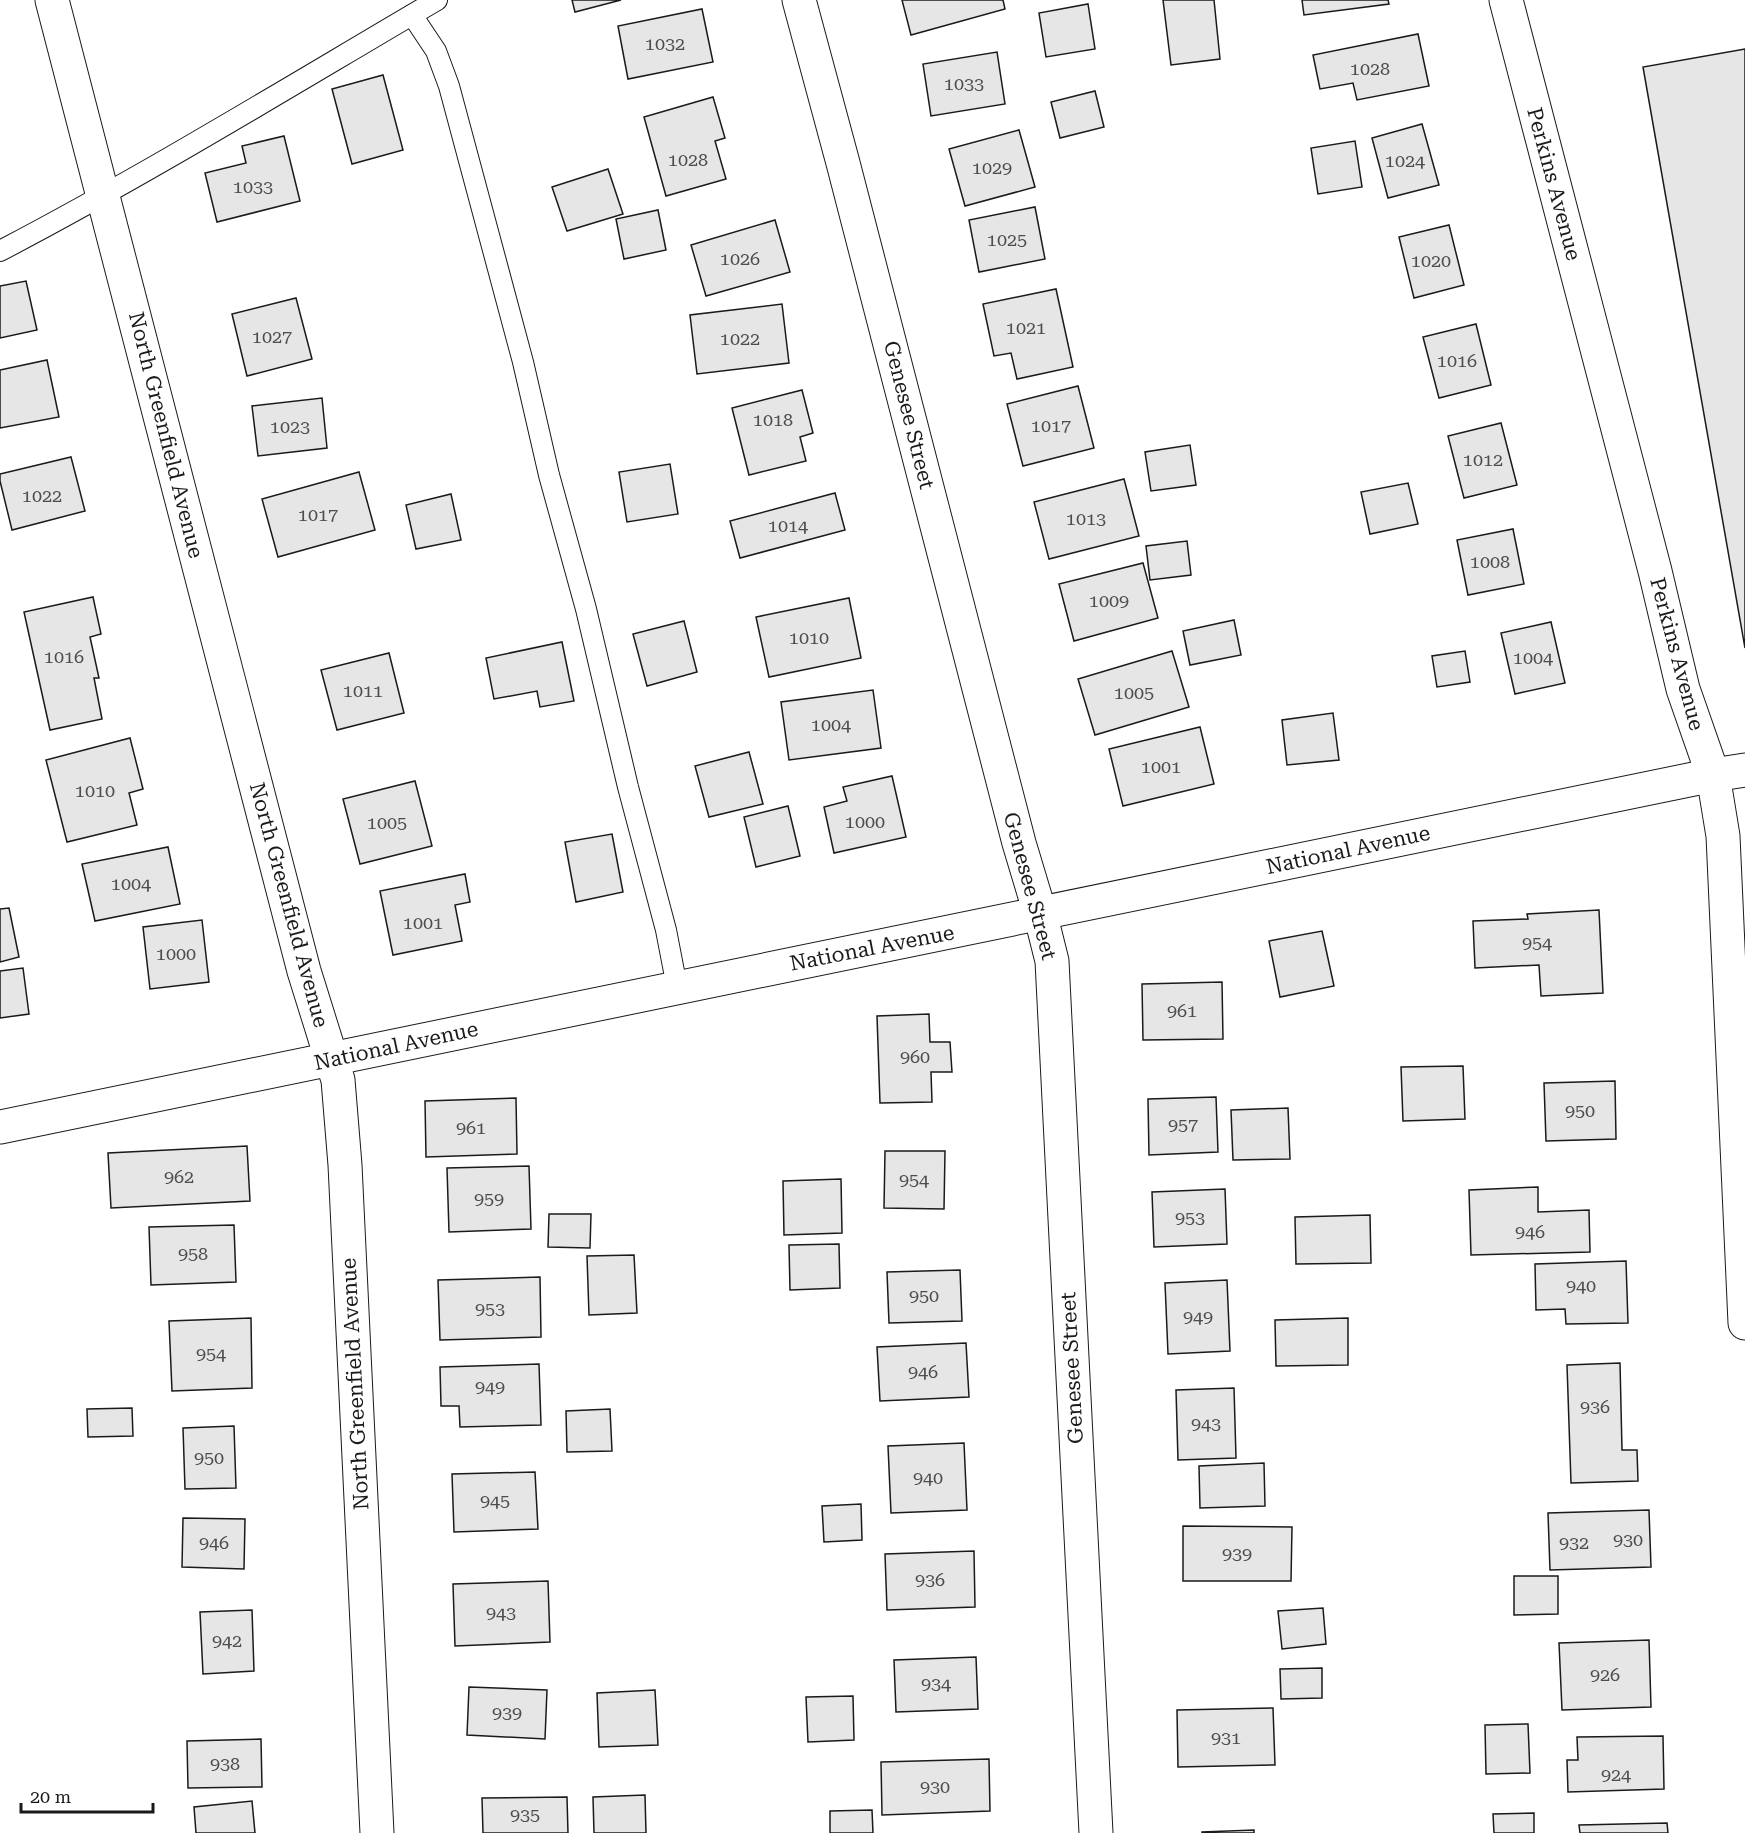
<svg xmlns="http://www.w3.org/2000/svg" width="1745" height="1833" font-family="'Roboto Serif',serif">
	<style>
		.building { fill: #e6e6e6; stroke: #1a1a1a; stroke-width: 1.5 }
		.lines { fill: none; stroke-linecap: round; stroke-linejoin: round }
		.service-casing { stroke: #1a1a1a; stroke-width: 22 }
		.minor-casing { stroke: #1a1a1a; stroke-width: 35 }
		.service { stroke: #fff; stroke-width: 20 }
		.minor { stroke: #fff; stroke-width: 33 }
		.labels { text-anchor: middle; stroke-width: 4.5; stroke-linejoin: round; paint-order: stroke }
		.number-label { font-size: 18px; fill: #4d4d4d }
		.street-label { font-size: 21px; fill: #1a1a1a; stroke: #fff }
	</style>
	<rect width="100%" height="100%" fill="#fff"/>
	<g class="building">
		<path d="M 572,0 L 621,0 L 575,12 Z"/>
		<path d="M 902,0 L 1003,0 L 1005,9 L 911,35 Z"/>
		<path d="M 1163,0 L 1214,0 L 1220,59 L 1171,65 Z"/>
		<path d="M 1302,0 L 1388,0 L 1389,4 L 1304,15 Z"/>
		<path d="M 1088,4 L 1095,49 L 1046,57 L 1039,13 Z"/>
		<path d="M 702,9 L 713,62 L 628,79 L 618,26 Z"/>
		<path d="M 1418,34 L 1429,86 L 1357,100 L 1353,83 L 1320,89 L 1313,55 Z"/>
		<path d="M 1745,49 L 1745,648 L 1643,67 Z"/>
		<path d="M 997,52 L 1005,104 L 931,116 L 923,64 Z"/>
		<path d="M 383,75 L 403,150 L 352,164 L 332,89 Z"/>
		<path d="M 1095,91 L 1104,127 L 1060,138 L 1051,102 Z"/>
		<path d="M 713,97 L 725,138 L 715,141 L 726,179 L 666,196 L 644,117 Z"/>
		<path d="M 1422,124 L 1439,185 L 1388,198 L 1372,138 Z"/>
		<path d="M 1019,130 L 1035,187 L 965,206 L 949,149 Z"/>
		<path d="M 284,136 L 300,201 L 217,222 L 205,173 L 246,163 L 242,146 Z"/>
		<path d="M 1355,141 L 1362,187 L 1318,194 L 1311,148 Z"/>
		<path d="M 608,169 L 623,214 L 567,231 L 552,187 Z"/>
		<path d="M 1035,207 L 1045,259 L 979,272 L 969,220 Z"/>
		<path d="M 658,210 L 666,250 L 624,259 L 616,219 Z"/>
		<path d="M 775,220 L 790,272 L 706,296 L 691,245 Z"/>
		<path d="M 1449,225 L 1464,285 L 1414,298 L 1399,237 Z"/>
		<path d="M 26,281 L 37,330 L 0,338 L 0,286 Z"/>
		<path d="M 1056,289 L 1073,367 L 1017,379 L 1011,353 L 994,356 L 983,304 Z"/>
		<path d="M 296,298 L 312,359 L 247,376 L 232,314 Z"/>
		<path d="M 782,304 L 789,363 L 697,374 L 690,315 Z"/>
		<path d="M 1476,324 L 1491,385 L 1439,398 L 1423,337 Z"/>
		<path d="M 47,360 L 59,417 L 0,428 L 0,370 Z"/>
		<path d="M 1078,386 L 1094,448 L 1023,466 L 1007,404 Z"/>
		<path d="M 802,390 L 813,433 L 800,437 L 806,461 L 749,475 L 732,408 Z"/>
		<path d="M 322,398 L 327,448 L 258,456 L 252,406 Z"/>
		<path d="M 1501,423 L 1517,485 L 1464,498 L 1448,436 Z"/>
		<path d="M 1190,445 L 1196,485 L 1151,491 L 1145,452 Z"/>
		<path d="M 71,457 L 85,511 L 12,530 L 0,481 L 0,474 Z"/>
		<path d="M 670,464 L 678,514 L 627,522 L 619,472 Z"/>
		<path d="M 359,472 L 375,530 L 278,557 L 262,499 Z"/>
		<path d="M 1124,479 L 1139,536 L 1049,559 L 1034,502 Z"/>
		<path d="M 1408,483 L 1418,524 L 1370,534 L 1361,492 Z"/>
		<path d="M 835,493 L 845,530 L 740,558 L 730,521 Z"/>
		<path d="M 451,494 L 461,540 L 416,549 L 406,505 Z"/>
		<path d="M 1513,529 L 1524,584 L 1468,595 L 1457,540 Z"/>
		<path d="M 1187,541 L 1191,575 L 1150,580 L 1146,546 Z"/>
		<path d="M 1143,563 L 1158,618 L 1074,641 L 1059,584 Z"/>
		<path d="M 93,597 L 101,634 L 90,637 L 99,678 L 94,678 L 102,719 L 50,730 L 24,612 Z"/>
		<path d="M 849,598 L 861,658 L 769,677 L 756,617 Z"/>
		<path d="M 1234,620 L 1241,655 L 1190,665 L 1183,631 Z"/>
		<path d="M 684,621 L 697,672 L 647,686 L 633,634 Z"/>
		<path d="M 1551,622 L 1565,683 L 1515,694 L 1501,633 Z"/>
		<path d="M 562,642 L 574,701 L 540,707 L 537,691 L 494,699 L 486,658 Z"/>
		<path d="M 1172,651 L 1189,707 L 1095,735 L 1078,679 Z"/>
		<path d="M 1465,651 L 1470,682 L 1437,687 L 1432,656 Z"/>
		<path d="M 389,653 L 404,713 L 337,730 L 321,670 Z"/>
		<path d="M 873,690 L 881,748 L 789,760 L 781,702 Z"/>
		<path d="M 1333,713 L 1339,760 L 1287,765 L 1282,720 Z"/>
		<path d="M 1200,727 L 1214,784 L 1123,806 L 1109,749 Z"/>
		<path d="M 130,738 L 143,789 L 129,793 L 137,825 L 67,842 L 46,760 Z"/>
		<path d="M 749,752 L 763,804 L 709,817 L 695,766 Z"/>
		<path d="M 892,776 L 906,837 L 834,853 L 824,807 L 847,801 L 843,787 Z"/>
		<path d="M 415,781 L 432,846 L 360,864 L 343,799 Z"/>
		<path d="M 788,806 L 800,856 L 756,867 L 744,817 Z"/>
		<path d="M 612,834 L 623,892 L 576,902 L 565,842 Z"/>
		<path d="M 168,847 L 180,904 L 95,921 L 82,864 Z"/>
		<path d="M 465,874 L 470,902 L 455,905 L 462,941 L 393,955 L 380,891 Z"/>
		<path d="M 9,908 L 19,957 L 0,962 L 0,909 Z"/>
		<path d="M 1599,910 L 1603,993 L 1541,996 L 1539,965 L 1475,968 L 1473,921 L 1528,919 L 1527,914 Z"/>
		<path d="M 202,920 L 209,982 L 150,989 L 143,927 Z"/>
		<path d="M 1322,931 L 1334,986 L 1280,997 L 1269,941 Z"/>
		<path d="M 23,968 L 29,1014 L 0,1018 L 0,971 Z"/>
		<path d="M 1222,982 L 1223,1039 L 1143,1040 L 1142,984 Z"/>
		<path d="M 929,1014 L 930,1042 L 950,1042 L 952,1072 L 931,1072 L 932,1102 L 880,1103 L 877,1016 Z"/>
		<path d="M 1463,1066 L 1465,1119 L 1403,1121 L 1401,1067 Z"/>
		<path d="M 1615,1081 L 1616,1139 L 1546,1141 L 1544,1083 Z"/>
		<path d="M 1216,1097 L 1218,1152 L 1149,1155 L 1148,1099 Z"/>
		<path d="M 516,1098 L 517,1154 L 426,1157 L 425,1101 Z"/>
		<path d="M 1288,1108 L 1290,1159 L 1233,1160 L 1231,1110 Z"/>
		<path d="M 247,1146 L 250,1201 L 111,1208 L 108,1153 Z"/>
		<path d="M 885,1151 L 945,1151 L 944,1209 L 884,1208 Z"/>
		<path d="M 529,1166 L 531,1229 L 449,1232 L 447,1168 Z"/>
		<path d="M 841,1179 L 842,1233 L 784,1235 L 783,1181 Z"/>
		<path d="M 1538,1187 L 1538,1212 L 1589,1210 L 1590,1252 L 1471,1255 L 1469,1190 Z"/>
		<path d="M 1225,1189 L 1227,1244 L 1154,1247 L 1152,1192 Z"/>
		<path d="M 549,1214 L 591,1214 L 590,1248 L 548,1247 Z"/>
		<path d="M 1370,1215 L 1371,1263 L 1296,1264 L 1295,1217 Z"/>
		<path d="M 234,1225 L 236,1282 L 151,1285 L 149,1227 Z"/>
		<path d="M 839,1244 L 840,1288 L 790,1290 L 789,1245 Z"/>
		<path d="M 634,1255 L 637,1313 L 589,1315 L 587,1256 Z"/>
		<path d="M 1626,1261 L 1628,1323 L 1566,1324 L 1565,1309 L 1536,1310 L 1535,1264 Z"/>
		<path d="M 960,1270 L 962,1321 L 889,1323 L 887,1272 Z"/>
		<path d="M 540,1277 L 541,1337 L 440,1340 L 438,1280 Z"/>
		<path d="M 1227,1280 L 1230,1351 L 1168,1354 L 1165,1283 Z"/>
		<path d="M 251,1318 L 252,1388 L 172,1391 L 169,1321 Z"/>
		<path d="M 1348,1318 L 1348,1365 L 1276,1366 L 1275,1320 Z"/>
		<path d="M 966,1343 L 969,1397 L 880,1401 L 877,1347 Z"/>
		<path d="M 1620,1363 L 1622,1450 L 1637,1450 L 1638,1481 L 1571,1483 L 1567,1365 Z"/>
		<path d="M 539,1364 L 541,1425 L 460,1427 L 459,1406 L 441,1406 L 440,1367 Z"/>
		<path d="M 1234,1388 L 1236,1458 L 1178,1460 L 1176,1390 Z"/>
		<path d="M 132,1408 L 133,1436 L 88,1437 L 87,1409 Z"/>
		<path d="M 610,1409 L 612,1451 L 567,1452 L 566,1411 Z"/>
		<path d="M 234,1426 L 236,1488 L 185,1489 L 183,1428 Z"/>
		<path d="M 964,1443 L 967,1510 L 891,1513 L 888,1446 Z"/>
		<path d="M 1264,1463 L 1265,1506 L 1200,1508 L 1199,1466 Z"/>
		<path d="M 535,1472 L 538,1529 L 454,1532 L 452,1474 Z"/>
		<path d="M 861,1504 L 862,1540 L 824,1542 L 822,1506 Z"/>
		<path d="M 1649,1510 L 1651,1567 L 1550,1570 L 1548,1513 Z"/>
		<path d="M 183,1518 L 245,1519 L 244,1569 L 182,1567 Z"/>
		<path d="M 1183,1526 L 1292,1527 L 1291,1581 L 1183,1581 Z"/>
		<path d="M 974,1551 L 975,1607 L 887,1610 L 885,1554 Z"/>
		<path d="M 1514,1576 L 1558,1576 L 1558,1614 L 1514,1615 Z"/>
		<path d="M 548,1581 L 550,1642 L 455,1646 L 453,1584 Z"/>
		<path d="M 1323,1608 L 1326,1644 L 1282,1649 L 1278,1611 Z"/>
		<path d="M 252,1610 L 254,1671 L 203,1674 L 200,1612 Z"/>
		<path d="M 1649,1640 L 1651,1707 L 1562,1710 L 1559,1643 Z"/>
		<path d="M 976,1657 L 978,1709 L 896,1712 L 894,1660 Z"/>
		<path d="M 1322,1668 L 1322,1698 L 1281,1699 L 1280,1669 Z"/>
		<path d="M 469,1687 L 547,1690 L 545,1739 L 467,1735 Z"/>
		<path d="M 655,1690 L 658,1745 L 599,1747 L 597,1693 Z"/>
		<path d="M 853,1696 L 854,1740 L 808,1742 L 806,1697 Z"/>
		<path d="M 1273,1708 L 1275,1765 L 1178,1767 L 1177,1710 Z"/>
		<path d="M 1528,1724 L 1530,1773 L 1486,1774 L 1485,1725 Z"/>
		<path d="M 1663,1736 L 1664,1789 L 1568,1792 L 1567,1760 L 1578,1760 L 1577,1737 Z"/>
		<path d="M 261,1739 L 262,1787 L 188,1788 L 187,1741 Z"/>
		<path d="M 989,1759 L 990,1811 L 882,1815 L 881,1762 Z"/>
		<path d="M 645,1795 L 646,1833 L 594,1833 L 593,1797 Z"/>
		<path d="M 567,1797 L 568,1833 L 483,1833 L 482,1798 Z"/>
		<path d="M 252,1801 L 255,1833 L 196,1833 L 194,1807 Z"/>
		<path d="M 872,1810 L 873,1833 L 830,1833 L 830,1811 Z"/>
		<path d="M 1534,1813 L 1534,1833 L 1494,1833 L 1493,1814 Z"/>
		<path d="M 1667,1823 L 1668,1833 L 1580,1833 L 1579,1825 Z"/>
		<path d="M 1254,1830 L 1254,1833 L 1202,1833 L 1202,1832 Z"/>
	</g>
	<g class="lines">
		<defs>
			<g id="service">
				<path d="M 412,15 L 436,51 L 449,86 L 523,362 L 549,475 L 586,609 L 628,787 L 666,930 L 677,987"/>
				<path d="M 0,251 C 149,173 292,85 437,0"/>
			</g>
			<g id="minor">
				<path d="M 52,0 L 304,971 L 338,1080 L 345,1165 L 377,1833"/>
				<path d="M 799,0 L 843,163 L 1019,843 L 1040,913 L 1052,961 L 1096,1833"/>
				<path d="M 1506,0 L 1655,571 L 1683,689 L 1713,775 L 1723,836 L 1745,1323"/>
				<path d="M 0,1127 L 1713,775 L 1745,770"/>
			</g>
		</defs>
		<use href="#service" class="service-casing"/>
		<use href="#minor" class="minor-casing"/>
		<use href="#service" class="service"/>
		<use href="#minor" class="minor"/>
	</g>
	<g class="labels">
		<g class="number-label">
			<text x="665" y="50">1032</text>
			<text x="1370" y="75">1028</text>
			<text x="964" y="90">1033</text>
			<text x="688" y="166">1028</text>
			<text x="1405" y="167">1024</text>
			<text x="992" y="174">1029</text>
			<text x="253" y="193">1033</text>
			<text x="1007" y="246">1025</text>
			<text x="740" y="265">1026</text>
			<text x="1431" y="267">1020</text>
			<text x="1026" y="334">1021</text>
			<text x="272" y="343">1027</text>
			<text x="740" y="345">1022</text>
			<text x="1457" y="367">1016</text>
			<text x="773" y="426">1018</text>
			<text x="1051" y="432">1017</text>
			<text x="290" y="433">1023</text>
			<text x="1483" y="466">1012</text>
			<text x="42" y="502">1022</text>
			<text x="318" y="521">1017</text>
			<text x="1086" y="525">1013</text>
			<text x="788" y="532">1014</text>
			<text x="1490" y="568">1008</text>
			<text x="1109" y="607">1009</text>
			<text x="809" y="644">1010</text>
			<text x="64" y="663">1016</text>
			<text x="1533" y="664">1004</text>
			<text x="363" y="697">1011</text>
			<text x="1134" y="699">1005</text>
			<text x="831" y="731">1004</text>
			<text x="1161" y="773">1001</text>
			<text x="95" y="797">1010</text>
			<text x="865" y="828">1000</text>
			<text x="387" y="829">1005</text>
			<text x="131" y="890">1004</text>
			<text x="423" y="929">1001</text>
			<text x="1537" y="949">954</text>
			<text x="176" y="960">1000</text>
			<text x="1182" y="1017">961</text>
			<text x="915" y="1063">960</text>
			<text x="1580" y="1117">950</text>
			<text x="1183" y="1131">957</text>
			<text x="471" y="1134">961</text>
			<text x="179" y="1183">962</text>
			<text x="914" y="1186">954</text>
			<text x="489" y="1205">959</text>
			<text x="1190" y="1224">953</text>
			<text x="1530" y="1238">946</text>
			<text x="193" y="1260">958</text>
			<text x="1581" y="1292">940</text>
			<text x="924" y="1302">950</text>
			<text x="490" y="1315">953</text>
			<text x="1198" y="1323">949</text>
			<text x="211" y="1360">954</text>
			<text x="923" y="1378">946</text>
			<text x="490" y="1393">949</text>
			<text x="1595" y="1413">936</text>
			<text x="1206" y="1430">943</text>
			<text x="209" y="1464">950</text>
			<text x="928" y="1484">940</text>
			<text x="495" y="1507">945</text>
			<text x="1628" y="1546">930</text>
			<text x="214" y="1549">946</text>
			<text x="1574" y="1549">932</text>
			<text x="1237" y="1560">939</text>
			<text x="930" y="1586">936</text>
			<text x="501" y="1619">943</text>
			<text x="227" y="1647">942</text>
			<text x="1605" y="1681">926</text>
			<text x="936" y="1690">934</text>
			<text x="507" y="1719">939</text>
			<text x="1226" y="1744">931</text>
			<text x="225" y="1770">938</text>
			<text x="1616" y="1781">924</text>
			<text x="935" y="1793">930</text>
			<text x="525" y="1821">935</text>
		</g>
		<g class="street-label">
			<text transform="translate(1554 184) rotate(75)" y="7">Perkins Avenue</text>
			<text transform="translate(909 415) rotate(76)" y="7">Genesee Street</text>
			<text transform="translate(166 435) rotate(76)" y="7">North Greenfield Avenue</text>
			<text transform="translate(1677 654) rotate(75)" y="7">Perkins Avenue</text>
			<text transform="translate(1348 850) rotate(-12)" y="7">National Avenue</text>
			<text transform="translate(1030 886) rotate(75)" y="7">Genesee Street</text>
			<text transform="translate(289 905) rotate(75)" y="7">North Greenfield Avenue</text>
			<text transform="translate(872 948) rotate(-11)" y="7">National Avenue</text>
			<text transform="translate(396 1046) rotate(-12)" y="7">National Avenue</text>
			<text transform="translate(1072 1368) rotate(-93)" y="7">Genesee Street</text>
			<text transform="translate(355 1384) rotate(-93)" y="7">North Greenfield Avenue</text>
		</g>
	</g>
	<path d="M21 1803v9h132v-9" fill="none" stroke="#1a1a1a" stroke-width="3"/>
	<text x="30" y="1803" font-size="18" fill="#1a1a1a" stroke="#ffffff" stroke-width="4.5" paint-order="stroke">20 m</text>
</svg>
